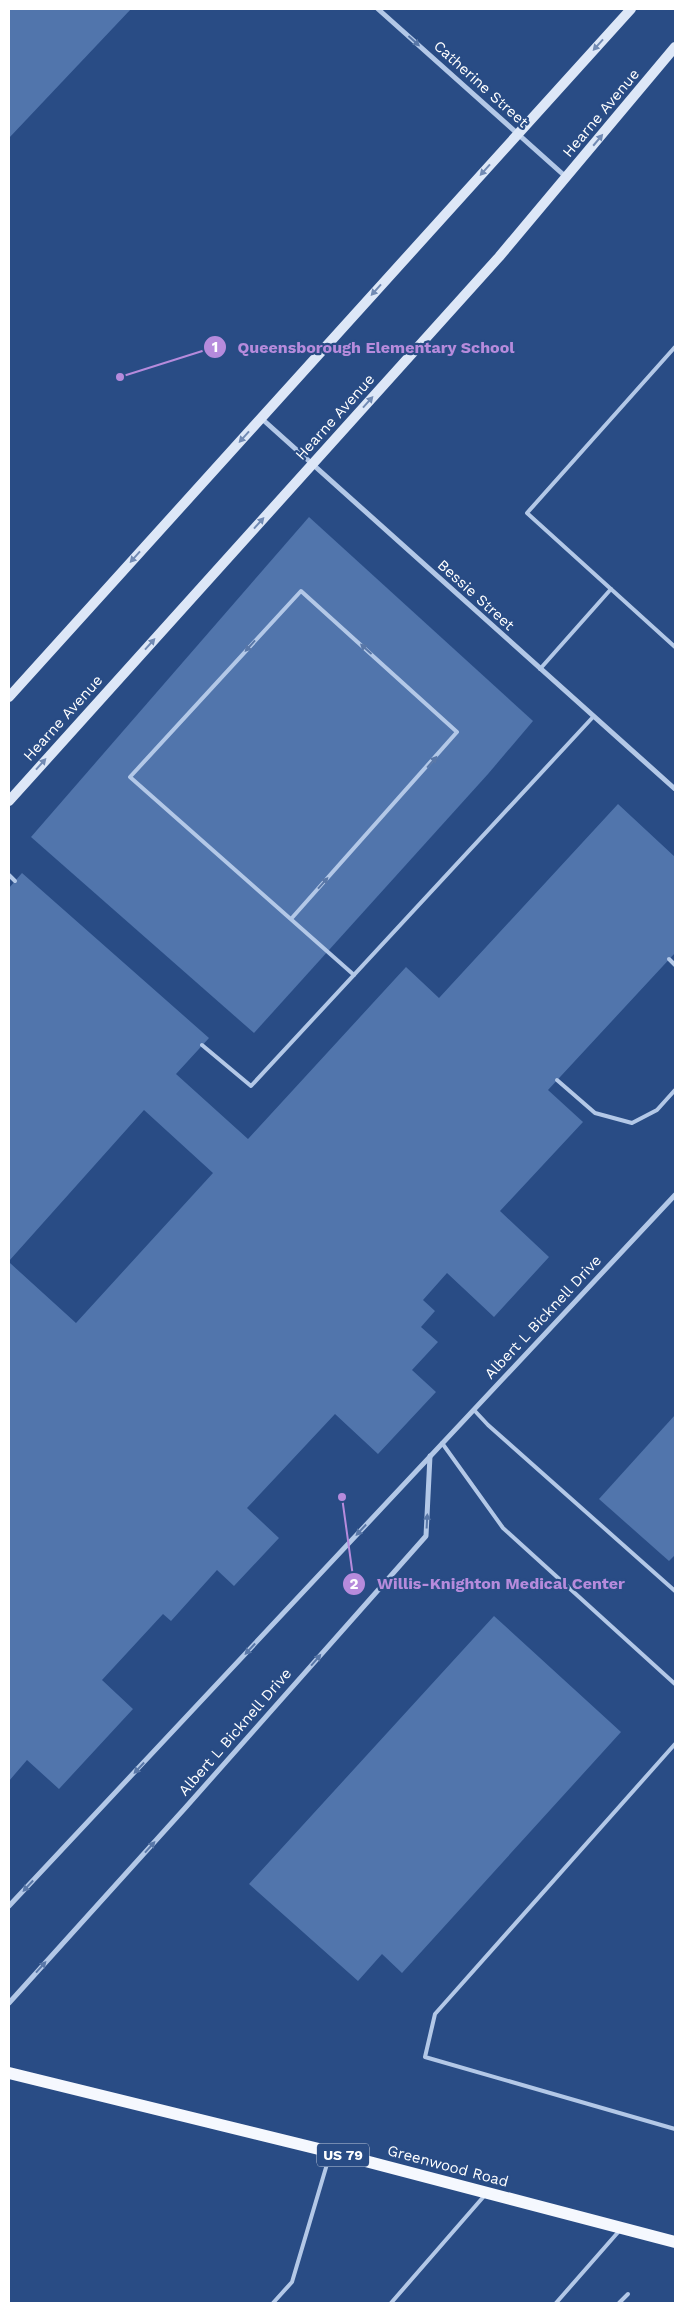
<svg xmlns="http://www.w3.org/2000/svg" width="684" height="2312" font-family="'Work Sans',sans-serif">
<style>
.building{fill:#5175ac}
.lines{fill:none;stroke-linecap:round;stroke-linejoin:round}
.lane{stroke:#b3c8e7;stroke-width:4}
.street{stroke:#b3c8e7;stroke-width:5}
.secondary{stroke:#dde7f7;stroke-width:10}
.primary{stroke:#f5f8fe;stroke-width:12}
.oneway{fill:#5977a7}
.oneway2{fill:#718ab3}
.labels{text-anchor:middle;stroke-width:4.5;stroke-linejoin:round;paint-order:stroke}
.shield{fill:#294c85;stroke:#bfc9da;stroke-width:1}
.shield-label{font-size:14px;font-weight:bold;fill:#fff}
.street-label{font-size:15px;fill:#fff;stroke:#294c85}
.leader{fill:none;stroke:#b68bdc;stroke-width:2}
.callout-dot{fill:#b68bdc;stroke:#294c85;stroke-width:2}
.mark-label{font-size:15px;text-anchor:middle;font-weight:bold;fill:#fff}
.callout-label{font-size:16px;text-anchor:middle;font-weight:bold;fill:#b68bdc;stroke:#294c85;stroke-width:4.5;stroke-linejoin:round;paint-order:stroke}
</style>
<rect width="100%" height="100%" fill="#294c85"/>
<g class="building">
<path d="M9,9H131L9,138Z"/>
<path d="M309,517L533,721L488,774L254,1033L31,837Z"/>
<path d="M618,804L675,857V953L548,1090L583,1122L500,1211L549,1257L494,1317L447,1273L423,1300L435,1311L421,1327L438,1342L412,1370L436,1392L378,1454L335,1414L247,1508L279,1538L234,1586L217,1570L171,1621L163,1614L102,1680L133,1709L59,1789L27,1760L9,1781V1265L10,1263L76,1323L213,1173L144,1110L9,1261V888L22,873L209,1038L176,1074L248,1139L406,967L439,998Z"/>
<path d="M675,1415V1555L669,1561L599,1499Z"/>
<path d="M494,1616L621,1732L402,1973L382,1954L358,1981L249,1884Z"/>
</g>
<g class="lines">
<g class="lane">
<path d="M675,347L527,513L675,647"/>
<path d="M540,669L611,589"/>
<path d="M9,875L15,881"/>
<path d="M291,919L457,732L301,591L130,777L354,975"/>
<path d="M669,959L675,965"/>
<path d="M202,1045L251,1086L593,717"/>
<path d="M557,1080L595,1113L632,1123L657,1110L675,1090"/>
<path d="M474,1410L488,1425L675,1591"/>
<path d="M442,1443L503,1528L675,1684"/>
<path d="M675,1744L435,2014L425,2057L675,2129"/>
<path d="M273,2303L292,2282L330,2154"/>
<path d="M391,2303L485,2195"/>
<path d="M556,2303L620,2230"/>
<path d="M619,2303L628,2294"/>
</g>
<g class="street">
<path d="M378,9L566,177"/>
<path d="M261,418L675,789"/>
<path d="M9,1906L675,1195"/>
<path d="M9,2003L186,1807L426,1536L430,1456"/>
</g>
<g class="secondary">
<path d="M9,697L631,9"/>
<path d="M9,801L499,257L675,47"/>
</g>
<path class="primary" d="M9,2073L331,2152L675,2242"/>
</g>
<defs><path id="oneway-solid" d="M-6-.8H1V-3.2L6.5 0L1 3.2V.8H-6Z" transform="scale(1.25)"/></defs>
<g class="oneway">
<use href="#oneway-solid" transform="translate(414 41) rotate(42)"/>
<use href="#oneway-solid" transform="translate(250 646) rotate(132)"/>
<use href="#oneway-solid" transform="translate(366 649) rotate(-138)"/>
<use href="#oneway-solid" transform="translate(432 762) rotate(-49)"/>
<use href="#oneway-solid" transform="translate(323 883) rotate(-48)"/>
<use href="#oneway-solid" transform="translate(427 1521) rotate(-87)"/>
<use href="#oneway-solid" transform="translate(361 1530) rotate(133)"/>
<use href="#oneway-solid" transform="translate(250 1649) rotate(133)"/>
<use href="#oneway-solid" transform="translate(316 1660) rotate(-49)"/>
<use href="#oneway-solid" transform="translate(139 1768) rotate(133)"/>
<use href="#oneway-solid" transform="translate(150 1847) rotate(-48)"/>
<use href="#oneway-solid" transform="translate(28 1886) rotate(133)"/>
<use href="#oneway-solid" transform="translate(41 1967) rotate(-48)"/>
</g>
<g class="oneway2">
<use href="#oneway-solid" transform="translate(598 45) rotate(132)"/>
<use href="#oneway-solid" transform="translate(598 140) rotate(-50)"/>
<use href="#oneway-solid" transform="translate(485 170) rotate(132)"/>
<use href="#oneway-solid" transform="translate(376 290) rotate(132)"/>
<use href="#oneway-solid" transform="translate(368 402) rotate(-48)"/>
<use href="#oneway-solid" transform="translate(244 437) rotate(132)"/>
<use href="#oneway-solid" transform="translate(259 523) rotate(-48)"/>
<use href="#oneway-solid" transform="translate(135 557) rotate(132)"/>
<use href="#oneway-solid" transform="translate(150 644) rotate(-48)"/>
<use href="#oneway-solid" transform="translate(41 764) rotate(-48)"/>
</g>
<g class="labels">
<rect class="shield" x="317" y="2143.5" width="52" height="23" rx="4"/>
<g class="shield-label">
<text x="343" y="2160">US 79</text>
</g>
<g class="street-label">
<text transform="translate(481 84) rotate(42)" y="5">Catherine Street</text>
<text transform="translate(601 113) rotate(-50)" y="5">Hearne Avenue</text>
<text transform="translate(335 417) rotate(-48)" y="5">Hearne Avenue</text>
<text transform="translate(476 595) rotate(42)" y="5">Bessie Street</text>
<text transform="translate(63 718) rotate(-48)" y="5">Hearne Avenue</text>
<text transform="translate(543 1317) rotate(-47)" y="5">Albert L Bicknell Drive</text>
<text transform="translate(235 1732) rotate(-49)" y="5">Albert L Bicknell Drive</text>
<text transform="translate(448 2166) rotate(15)" y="5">Greenwood Road</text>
</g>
</g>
<path class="leader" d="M120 377L215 347M342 1497L354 1584"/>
<g class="callout-dot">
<circle cx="120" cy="377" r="5"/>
<circle cx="342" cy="1497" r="5"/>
<circle cx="215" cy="347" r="12"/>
<circle cx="354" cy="1584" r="12"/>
</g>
<g class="mark-label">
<text x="215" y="352">1</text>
<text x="354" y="1589">2</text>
</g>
<g class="callout-label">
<text x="376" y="353">Queensborough Elementary School</text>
<text x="501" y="1589">Willis-Knighton Medical Center</text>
</g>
<rect width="684" height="2312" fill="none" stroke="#ffffff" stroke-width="20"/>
</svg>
